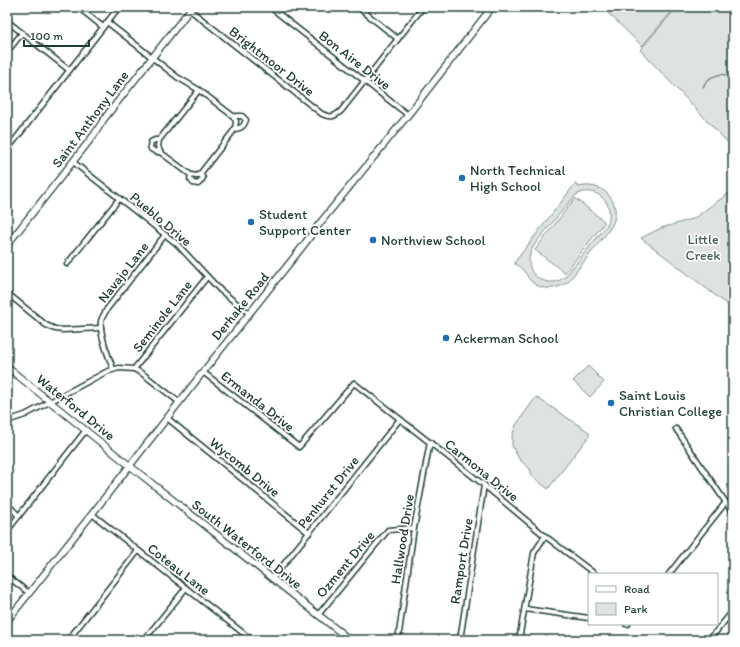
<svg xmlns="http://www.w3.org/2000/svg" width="740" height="647" font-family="Itim,sans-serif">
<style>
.green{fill:#dee3e2;stroke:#7e908b;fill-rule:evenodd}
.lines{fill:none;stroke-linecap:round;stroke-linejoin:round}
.stream{stroke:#758883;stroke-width:1.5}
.street-casing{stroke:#1f3d34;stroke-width:7}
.secondary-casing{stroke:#1f3d34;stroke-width:8}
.street{stroke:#fff;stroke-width:4}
.secondary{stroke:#fff;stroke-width:5.5}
.poi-dot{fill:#1f6fb2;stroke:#fff;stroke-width:1.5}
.labels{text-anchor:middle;stroke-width:3.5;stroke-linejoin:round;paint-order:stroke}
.street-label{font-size:14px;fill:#1f3d34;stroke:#fff}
.poi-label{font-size:14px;fill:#1f3d34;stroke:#fff;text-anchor:start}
.park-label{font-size:14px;fill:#455e57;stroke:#fff}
</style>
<rect width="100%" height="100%" fill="#fff"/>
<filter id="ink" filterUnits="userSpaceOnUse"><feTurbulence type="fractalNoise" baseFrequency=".025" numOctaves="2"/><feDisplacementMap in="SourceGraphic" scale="8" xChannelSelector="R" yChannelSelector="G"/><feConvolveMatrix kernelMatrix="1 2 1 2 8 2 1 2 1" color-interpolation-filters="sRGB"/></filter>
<g filter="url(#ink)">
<g class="green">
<path d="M602,7H676L642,46Z"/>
<path d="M677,7H733V148L640,50Z"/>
<path d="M575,184L579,187C606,180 626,207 609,230L568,282C557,290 541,291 531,281C528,278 526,273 523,270C521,268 517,265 514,263ZM583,192C602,189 615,207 607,225L565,277C558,282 550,284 542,280C531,276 526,263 531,252C533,245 539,240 543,234C552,223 562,211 571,200L576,195Z"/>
<path d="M733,188V309L641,238L661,228L693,219L729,193Z"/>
<path d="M575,198L605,222L565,273L535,250Z"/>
<path d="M588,366L604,382L590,397L573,381Z"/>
<path d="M536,397L589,432V436L548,489L532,476L530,469L519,459L512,446V436L516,425Z"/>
</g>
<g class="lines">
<path class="stream" d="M703,87C708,75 722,72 733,77"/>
<defs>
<g id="street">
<path d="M78,7L103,27"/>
<path d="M270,7L408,115"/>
<path d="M358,7L398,39"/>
<path d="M190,10L322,114C331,118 334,117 341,111L423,7"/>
<path d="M7,21L69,70"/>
<path d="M107,22L177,77L199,90L233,116L236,121L235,129L200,174L196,176L191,175L160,152L158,146L159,140L199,90"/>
<path d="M7,52L22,33"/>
<path d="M234,117L236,116H242L246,120C244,126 242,128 235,129"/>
<path d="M159,140H155L151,142L150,146L151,149L156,152H160"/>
<path d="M7,150L119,7"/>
<path d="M73,162L177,244L220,290L250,314"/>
<path d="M191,175L190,179L193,183L198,184L201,181L203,178L200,174"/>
<path d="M67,264L119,199"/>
<path d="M7,293L46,325L55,329L63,330L101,328"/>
<path d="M113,369C109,357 99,334 101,321C102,317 105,313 107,309L165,235"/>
<path d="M134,369L207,277"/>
<path d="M203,372L299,447L354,383L484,485L545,536L595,574"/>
<path d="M167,418L309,533"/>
<path d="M7,421L25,415L106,372L119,368L134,369L143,374L179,402"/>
<path d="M676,429L733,513"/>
<path d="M7,504L19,516"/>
<path d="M92,514L252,640"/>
<path d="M7,531L86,430"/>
<path d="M669,574L726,502"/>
<path d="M7,576L29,593"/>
<path d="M272,579L400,419"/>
<path d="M525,609L589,618"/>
<path d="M318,615L388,530L414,528"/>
<path d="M626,624H628"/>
<path d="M68,640L138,551"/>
<path d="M144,640L186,588"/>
<path d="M398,640L414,528L430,442"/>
<path d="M460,640L484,485"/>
<path d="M519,640L534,553L545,536"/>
<path d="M709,640L733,611"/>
</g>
<g id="secondary">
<path d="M7,245L94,135L104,119L192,7"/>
<path d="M7,367L130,466L350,640"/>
<path d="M7,621L92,514L203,372L303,246L320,223L408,115L492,7"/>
</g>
</defs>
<use href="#street" class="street-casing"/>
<use href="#secondary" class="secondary-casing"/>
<use href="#street" class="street"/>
<use href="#secondary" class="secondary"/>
</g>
</g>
<g class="poi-dot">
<circle cx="462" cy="178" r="4"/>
<circle cx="251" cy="222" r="4"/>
<circle cx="373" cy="240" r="4"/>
<circle cx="446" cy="338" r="4"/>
<circle cx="611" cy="403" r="4"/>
</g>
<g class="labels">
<g class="street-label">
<text transform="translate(355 60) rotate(38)" y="5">Bon Aire Drive</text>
<text transform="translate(272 61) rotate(38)" y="5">Brightmoor Drive</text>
<text transform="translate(90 119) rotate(-53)" y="5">Saint Anthony Lane</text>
<text transform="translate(161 219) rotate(40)" y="5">Pueblo Drive</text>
<text transform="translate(123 272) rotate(-52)" y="5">Navajo Lane</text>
<text transform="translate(240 306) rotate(-51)" y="5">Derhake Road</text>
<text transform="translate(162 316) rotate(-52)" y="5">Seminole Lane</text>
<text transform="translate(258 401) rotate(38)" y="5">Ermanda Drive</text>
<text transform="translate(76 407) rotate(39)" y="5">Waterford Drive</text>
<text transform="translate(245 467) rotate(39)" y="5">Wycomb Drive</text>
<text transform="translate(482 470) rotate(39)" y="5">Carmona Drive</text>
<text transform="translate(328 492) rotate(-51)" y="5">Penhurst Drive</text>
<text transform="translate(402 539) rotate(-81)" y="5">Hallwood Drive</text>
<text transform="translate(247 544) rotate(38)" y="5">South Waterford Drive</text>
<text transform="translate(461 561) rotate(-81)" y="5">Ramport Drive</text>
<text transform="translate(345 564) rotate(-50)" y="5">Ozment Drive</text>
<text transform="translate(179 569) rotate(38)" y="5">Coteau Lane</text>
</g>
<g class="poi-label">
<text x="470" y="175">North Technical<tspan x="470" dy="16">High School</tspan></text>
<text x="259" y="219">Student<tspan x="259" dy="16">Support Center</tspan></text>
<text x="381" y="245">Northview School</text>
<text x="454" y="343">Ackerman School</text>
<text x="619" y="400">Saint Louis<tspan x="619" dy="16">Christian College</tspan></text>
</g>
<g class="park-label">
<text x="703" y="244">Little<tspan x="703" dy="16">Creek</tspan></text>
</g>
</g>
<rect width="740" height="647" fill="none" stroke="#fff" stroke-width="24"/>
<rect x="12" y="12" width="716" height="623" fill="none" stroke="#1f3d34" stroke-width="1.5" filter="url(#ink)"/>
<rect x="588" y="573" width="130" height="52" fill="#ffffff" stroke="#a5b1ae"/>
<rect x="596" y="586" width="20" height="6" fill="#ffffff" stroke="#a5b1ae"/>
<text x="624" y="593" font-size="12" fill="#1f3d34">Road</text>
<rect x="596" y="603" width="20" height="12" fill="#dee3e2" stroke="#a5b1ae"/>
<text x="624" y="613" font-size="12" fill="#1f3d34">Park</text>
<path d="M24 40v6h65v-6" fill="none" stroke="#1f3d34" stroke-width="2"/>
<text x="30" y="40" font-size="12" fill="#1f3d34" stroke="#ffffff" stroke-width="3" paint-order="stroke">100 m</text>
</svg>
